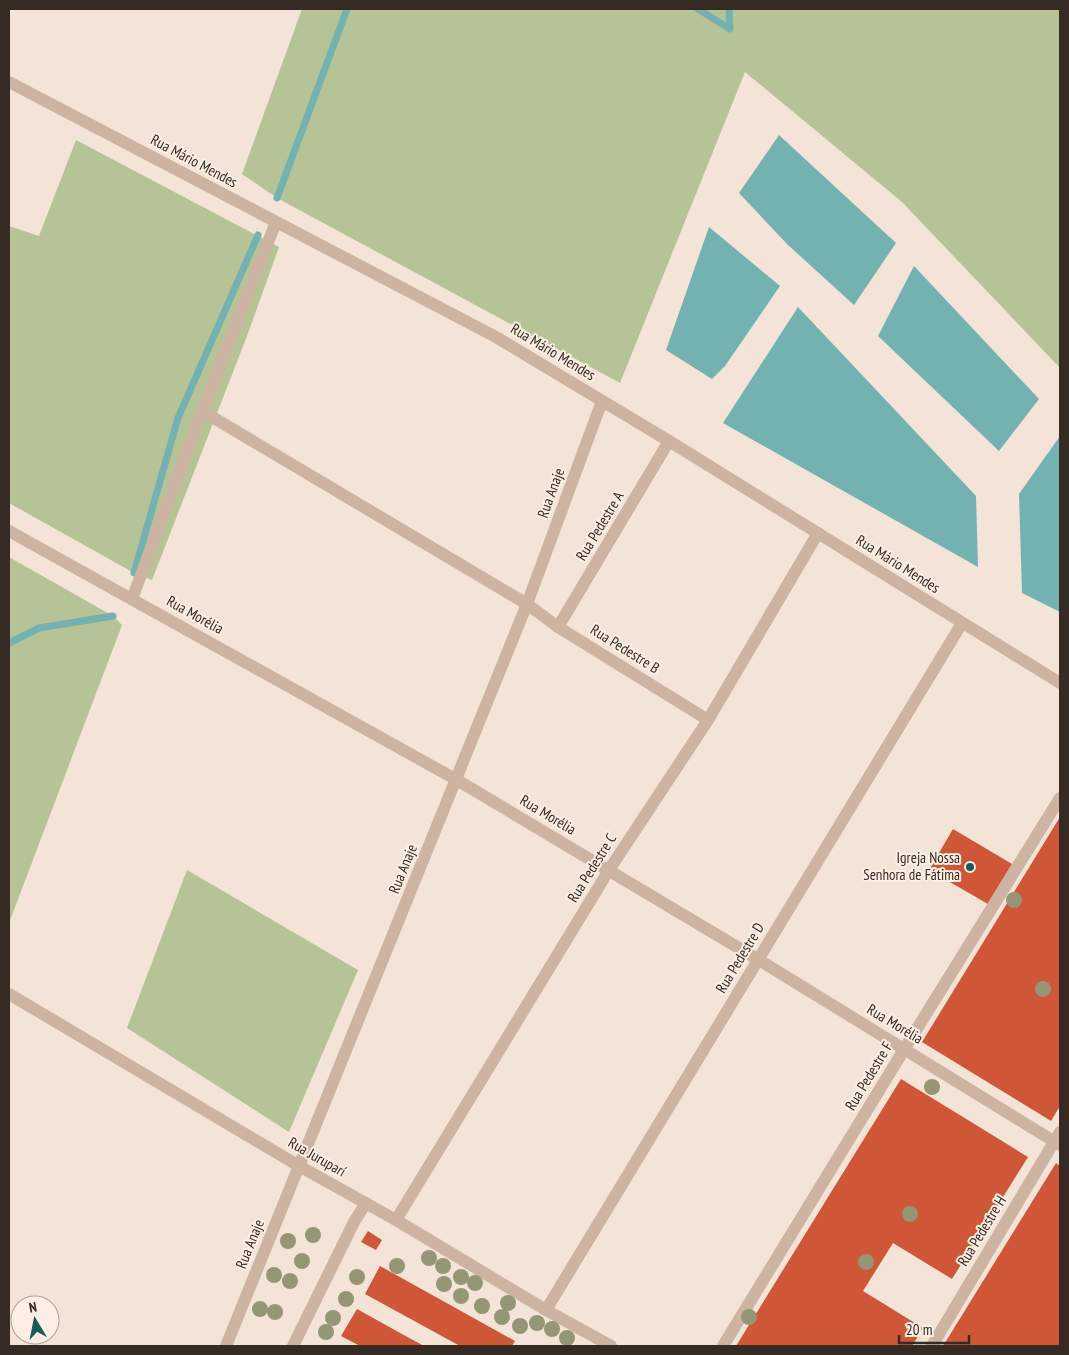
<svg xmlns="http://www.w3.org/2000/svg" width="1069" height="1355" font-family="'PT Sans Narrow',sans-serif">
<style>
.green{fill:#b6c396}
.water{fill:#74b2b2}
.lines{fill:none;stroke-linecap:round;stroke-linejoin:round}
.stream{stroke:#74b2b2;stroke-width:7}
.building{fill:#d05638}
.minor{stroke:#ccb3a2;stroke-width:12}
.tree{fill:#949676}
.poi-dot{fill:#18595a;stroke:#fbefe3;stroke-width:2}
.labels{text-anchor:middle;stroke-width:4;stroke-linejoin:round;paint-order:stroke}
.street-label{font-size:15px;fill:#362a25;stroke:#fbefe3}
.poi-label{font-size:15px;fill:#362a25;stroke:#fbefe3;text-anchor:end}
</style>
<rect width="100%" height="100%" fill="#f3e4d7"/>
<g class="green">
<path d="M302,9H1060V368L902,202L745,72L620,383L277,198L242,174Z"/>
<path d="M76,140L279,247L247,336L152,580L134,573L9,503V226L39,236Z"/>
<path d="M9,557L113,616L122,625L9,923Z"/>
<path d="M187,870L358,970L289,1132L127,1028Z"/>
</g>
<g class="water">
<path d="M779,135L896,243L854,305L788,245L739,193Z"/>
<path d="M709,227L780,286L725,366L712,379L666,350Z"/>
<path d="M914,266L1039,399L999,451L878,336Z"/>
<path d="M798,307L976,496L978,567L723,423Z"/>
<path d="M1060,436V612L1022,593L1019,494Z"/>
</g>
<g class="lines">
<g class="stream">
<path d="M698,9L730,29L729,9"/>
<path d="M277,198L347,9"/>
<path d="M134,573L178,418L258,235"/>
<path d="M9,643L39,628L113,616"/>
</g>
</g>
<g class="building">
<path d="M1060,817V1106L1051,1121L922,1042Z"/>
<path d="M953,829L1012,864L988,904L929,870Z"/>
<path d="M901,1079L1028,1157L952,1279L893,1243L863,1291L923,1328L912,1346H736Z"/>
<path d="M1056,1163L1060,1166V1346H943Z"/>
<path d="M368,1231L382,1240L376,1250L361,1242Z"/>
<path d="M380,1266L515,1341L512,1346H460L365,1294Z"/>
<path d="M357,1309L402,1334L424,1346H360L341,1336Z"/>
</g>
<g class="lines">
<g class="minor">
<path d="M9,82L496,337L669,441L1060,683"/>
<path d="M202,411L527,604L558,627L708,720"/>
<path d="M9,531L457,780L759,960L1060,1145"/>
<path d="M132,599L202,411L276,222"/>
<path d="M558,627L669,441"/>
<path d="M9,994L299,1166L396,1220L546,1310L611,1346"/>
<path d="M396,1220L609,870L708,720L818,533"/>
<path d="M546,1310L962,623"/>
<path d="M226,1346L527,604L602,401"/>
<path d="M293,1346L354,1222L366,1203"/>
<path d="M723,1346L905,1048L1060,798"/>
<path d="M932,1346L1060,1132"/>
</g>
</g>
<g class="tree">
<circle cx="1014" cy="900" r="8"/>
<circle cx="1043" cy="989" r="8"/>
<circle cx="932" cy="1087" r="8"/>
<circle cx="910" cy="1214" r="8"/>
<circle cx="313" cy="1235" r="8"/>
<circle cx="288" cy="1241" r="8"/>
<circle cx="429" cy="1258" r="8"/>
<circle cx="302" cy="1261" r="8"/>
<circle cx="866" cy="1262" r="8"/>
<circle cx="397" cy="1266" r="8"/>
<circle cx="443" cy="1266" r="8"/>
<circle cx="274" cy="1275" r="8"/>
<circle cx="357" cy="1277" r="8"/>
<circle cx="461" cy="1277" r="8"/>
<circle cx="290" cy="1281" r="8"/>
<circle cx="475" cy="1283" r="8"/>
<circle cx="444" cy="1284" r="8"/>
<circle cx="461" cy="1296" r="8"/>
<circle cx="346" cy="1299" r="8"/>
<circle cx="508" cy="1303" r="8"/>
<circle cx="482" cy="1306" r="8"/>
<circle cx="260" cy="1309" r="8"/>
<circle cx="275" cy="1312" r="8"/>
<circle cx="502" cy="1317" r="8"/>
<circle cx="749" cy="1317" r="8"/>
<circle cx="333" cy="1318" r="8"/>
<circle cx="537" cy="1323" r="8"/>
<circle cx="520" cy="1326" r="8"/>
<circle cx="552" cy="1329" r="8"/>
<circle cx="326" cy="1332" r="8"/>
<circle cx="567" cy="1338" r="8"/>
</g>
<circle class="poi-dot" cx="970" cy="867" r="5"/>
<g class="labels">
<g class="street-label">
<text transform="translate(194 161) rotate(28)" y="5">Rua Mário Mendes</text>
<text transform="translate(553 352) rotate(31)" y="5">Rua Mário Mendes</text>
<text transform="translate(551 493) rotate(-70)" y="5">Rua Anaje</text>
<text transform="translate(600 526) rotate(-59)" y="5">Rua Pedestre A</text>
<text transform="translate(898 564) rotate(32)" y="5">Rua Mário Mendes</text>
<text transform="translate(195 615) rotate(29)" y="5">Rua Morélia</text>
<text transform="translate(625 649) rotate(32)" y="5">Rua Pedestre B</text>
<text transform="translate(548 815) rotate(31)" y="5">Rua Morélia</text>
<text transform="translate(592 868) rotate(-58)" y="5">Rua Pedestre C</text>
<text transform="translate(403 869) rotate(-68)" y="5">Rua Anaje</text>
<text transform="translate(740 958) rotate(-59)" y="5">Rua Pedestre D</text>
<text transform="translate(895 1024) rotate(31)" y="5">Rua Morélia</text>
<text transform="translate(869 1076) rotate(-59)" y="5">Rua Pedestre F</text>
<text transform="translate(317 1157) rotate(30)" y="5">Rua Juruparí</text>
<text transform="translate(982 1231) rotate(-59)" y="5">Rua Pedestre H</text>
<text transform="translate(250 1244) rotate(-68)" y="5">Rua Anaje</text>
</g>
<g class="poi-label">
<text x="960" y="863">Igreja Nossa<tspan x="960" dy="17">Senhora de Fátima</tspan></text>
</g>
</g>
<rect width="1069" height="1355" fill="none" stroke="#362a25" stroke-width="20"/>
<g transform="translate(35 1320) rotate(350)"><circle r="24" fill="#fbefe3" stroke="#aca097"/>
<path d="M0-4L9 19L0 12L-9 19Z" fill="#18595a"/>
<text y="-8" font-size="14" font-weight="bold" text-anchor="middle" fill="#362a25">N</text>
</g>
<path d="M899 1335v8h70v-8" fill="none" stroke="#362a25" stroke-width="2.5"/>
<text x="906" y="1335" font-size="15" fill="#362a25" stroke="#fbefe3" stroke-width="4" paint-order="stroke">20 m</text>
</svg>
